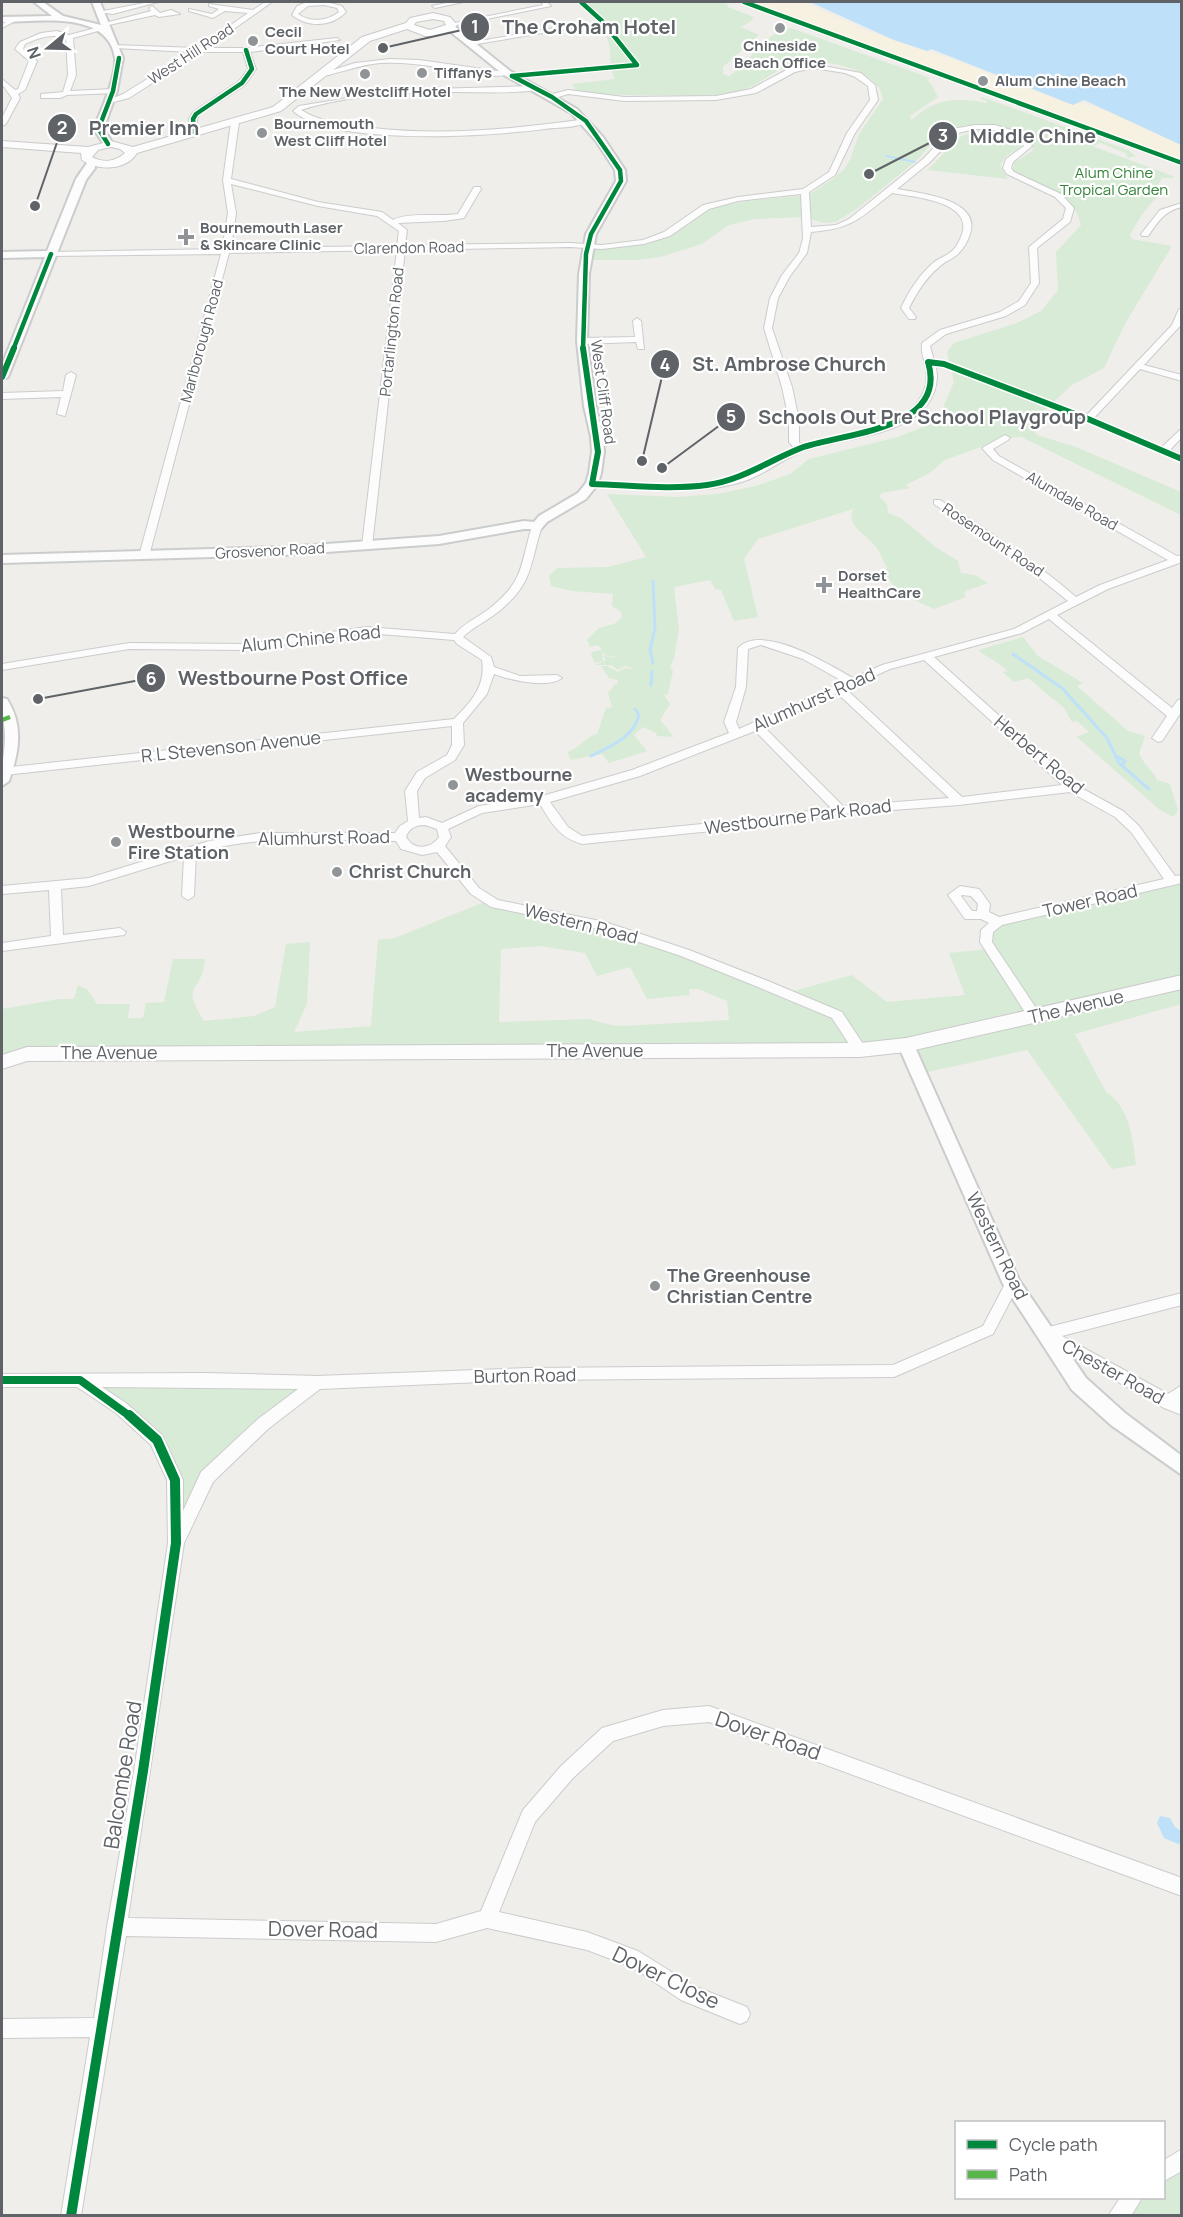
<svg xmlns="http://www.w3.org/2000/svg" width="1183" height="2217" font-family="Manrope,sans-serif">
<style>
.green{fill:#d8ebd6;fill-rule:evenodd}
.sand{fill:#f6f1e1}
.water{fill:#bfe0f9}
.lines{fill:none;stroke-linecap:round;stroke-linejoin:round}
.stream-far1{stroke:#bfe0f9;stroke-width:2}
.stream{stroke:#bfe0f9;stroke-width:3}
.minor-casing{stroke:#cbcccc;stroke-width:2}
.tertiary-casing{stroke:#cbcccc;stroke-width:4}
.secondary-casing{stroke:#cacacb;stroke-width:2}
.minor{fill:#fdfcfc;fill-rule:evenodd}
.tertiary{fill:#fdfcfc;fill-rule:evenodd}
.secondary{fill:#fdfcfc;fill-rule:evenodd}
.quiet{stroke:#58b549;stroke-width:4.5;stroke-dasharray:9 4.5;stroke-linecap:butt}
.cycleway-far3-casing{stroke:#fff;stroke-width:7}
.cycleway-far2-casing{stroke:#fff;stroke-width:9}
.cycleway-far1-casing{stroke:#fff;stroke-width:11}
.cycleway-casing{stroke:#fff;stroke-width:14}
.cycleway-far3{stroke:#00873e;stroke-width:4.5}
.cycleway-far2{stroke:#00873e;stroke-width:6}
.cycleway-far1{stroke:#00873e;stroke-width:8}
.cycleway{stroke:#00873e;stroke-width:10}
.poi-dot{fill:#919496;stroke:#fff;stroke-width:2}
.labels{text-anchor:middle;stroke-width:4.5;stroke-linejoin:round;paint-order:stroke}
.far-poi-label{font-size:15px;font-weight:bold;fill:#5f6368;stroke:#fff;text-anchor:start}
.far-street-label{font-size:15px;fill:#5f6368;stroke:#fff}
.far-park-label{font-size:15px;fill:#348238;stroke:#fff}
.street-label{font-size:18px;fill:#5f6368;stroke:#fff}
.poi-label{font-size:18px;font-weight:bold;fill:#5f6368;stroke:#fff;text-anchor:start}
.near-street-label{font-size:21px;fill:#5f6368;stroke:#fff}
.leader{fill:none;stroke:#5f6368;stroke-width:2}
.callout-dot{fill:#5f6368;stroke:#fff;stroke-width:2}
.mark-label{font-size:18px;text-anchor:middle;font-weight:bold;fill:#fff}
.callout-label{font-size:20px;text-anchor:middle;font-weight:bold;fill:#5f6368;stroke:#fff;stroke-width:4.5;stroke-linejoin:round;paint-order:stroke}
</style>
<rect width="100%" height="100%" fill="#efeeea"/>
<g class="green">
<path d="M577,2H720L727,3L728,7L754,17L750,22L741,27L759,35L723,67V74L729,76C751,62 765,31 791,28L930,78L927,80C933,85 935,92 938,97L910,116L911,121C932,98 958,97 986,103L987,101L980,99L982,97L1128,150L1136,156L1128,158L1126,153L1100,143L1092,146L1173,176L1174,178H1162L1158,185L1165,191C1148,203 1140,217 1130,235L1132,239L1172,246L1126,322L1104,368L1072,385L1030,424L1037,435L1076,447L1181,492V515L1021,437L1005,438L945,460L931,472L906,485L910,488L882,493L879,496L887,504L888,513L901,518L937,548L958,561L961,573L975,575L988,583L966,591L964,594L966,597L934,609L903,595L887,578V567C882,561 881,553 876,547C867,535 845,526 853,509L758,539L744,559L758,617L734,621L721,590L715,589L710,580L674,587L679,630L674,658L670,667L673,671L668,694L664,695L670,704L660,720L674,737L657,736L656,733L643,727L634,735L647,751L609,763L602,754L571,760L567,752C580,749 584,737 597,734L606,708L612,707L608,693L615,684L618,683L617,680L609,678L601,666H607L618,672L625,668L634,669L626,666L618,670L611,665H595L606,660L603,655L611,658L623,655L609,657L602,653L603,661L595,663L591,655L592,652L602,650L598,645L590,647L587,640L599,628L614,624L622,618L621,612L612,606L613,594L572,591L551,586L549,576L557,568L608,567L646,557L607,494L677,497L717,494L756,486L790,474L809,459L898,437L923,427L941,412L954,382L947,352L954,343L1017,323L1041,311L1058,290L1056,252L1081,225C1071,185 1041,191 1013,171L1014,163L1032,151L1033,146L1027,136L1003,127L978,124L955,127L945,130L915,162L858,208L836,222L823,223L806,217L755,219L729,225L702,244L660,257L635,260H591L592,249L648,244L679,230L701,212L716,207L747,201L808,195L833,179L844,169L850,160L859,134L883,99C879,67 820,57 794,64C772,71 755,89 732,93C711,97 688,95 667,95C636,95 607,96 576,91L572,84L615,79C608,66 612,53 608,40C603,24 589,13 577,2Z"/>
<path d="M988,130L1004,132L1000,134L1007,137L1011,136L1021,143V147L1006,156L1000,165L1008,179L927,170C953,149 950,132 988,130Z"/>
<path d="M1023,637L1038,656L1083,683L1077,686L1128,731L1145,736L1139,753C1143,764 1152,769 1157,780L1170,784L1178,810L1173,817L1160,810L1077,737L1089,732L1077,721L1072,722L1064,708L1028,678L1014,682L1003,672L1007,671C1002,664 986,657 978,650Z"/>
<path d="M1181,879V1004L1075,1034L1106,1092C1130,1107 1133,1140 1136,1165L1112,1169L1027,1050L919,1074L906,1045L28,1054L2,1062V1009L59,999H74L78,985L87,989L97,1004H130L128,1018H143L146,1003L164,1002L173,959H205C203,993 179,982 204,1021L254,1016L275,1007L286,944L310,942L307,1004L294,1032L371,1026L378,940L395,938L489,900L601,925L786,993L852,975L887,1002L965,995L949,953L990,949L986,942L998,922ZM540,946L585,953L597,976L630,967L647,999L690,995L689,989H698L727,1001L729,1020L622,1026L611,1025L589,1019L499,1022L501,949Z"/>
<path d="M80,1380L317,1383L207,1477L176,1539L175,1480L157,1440Z"/>
<path d="M1181,2159V2215L1118,2216L1132,2198H1164V2171Z"/>
</g>
<path class="sand" d="M747,2H804L867,31L949,58L1023,86L1105,110L1181,139V162L903,62Z"/>
<g class="water">
<path d="M810,2H1181V145L1084,100L1073,105L931,49L927,51L894,40Z"/>
<path d="M1160,1816L1170,1818L1175,1827L1181,1831V1843L1178,1844L1164,1838L1157,1823Z"/>
</g>
<g class="lines">
<path class="stream-far1" d="M886,156L915,162"/>
<g class="stream">
<path d="M653,581L655,628L650,650L653,663"/>
<path d="M1013,654L1062,688L1107,738L1119,763L1149,789"/>
<path d="M651,685L652,671"/>
<path d="M591,756C611,746 633,738 639,715L635,709"/>
<path d="M1118,757L1125,761L1122,765"/>
</g>
<defs>
<g id="minor">
<path d="M149,2H158L113,14L98,12Z"/>
<path d="M265,2H272L207,48H246L337,38L340,40L250,52L256,69L245,85L199,115L197,119V134L190,132L189,119L193,112L239,81L248,69L243,52H201L129,98L110,103L106,101L123,94L191,52L115,48L113,45L198,48L248,13L225,11L213,18L189,11V9L212,14L219,9L209,6V4L253,10Z"/>
<path d="M307,2H326L342,6L346,12C332,27 308,28 292,15L297,6ZM324,5L337,8L339,12C327,21 311,23 298,14L308,6Z"/>
<path d="M451,2H463L435,8L432,6Z"/>
<path d="M541,2H547L551,6L452,26L449,24L543,5Z"/>
<path d="M152,6L160,13L171,10L180,14L159,17L155,15L104,26L101,24L151,11L149,8Z"/>
<path d="M12,19L17,20L2,28V24Z"/>
<path d="M577,24L579,27L471,45L468,43Z"/>
<path d="M103,26L105,29L73,38L76,75L70,91L113,89L117,91L116,93L67,95L60,98H41V94L63,92L68,75L66,38C50,33 39,38 25,44L23,49L37,61L25,90L18,94L20,98L6,124L2,126V118L12,98L2,84V79L15,90L18,89L29,61L15,49L20,42L41,33L57,31L69,35Z"/>
<path d="M390,59L419,60L511,73C500,79 481,74 469,72C440,68 410,61 380,63C360,65 341,72 321,77L317,75L355,63Z"/>
<path d="M813,64L861,73L875,85L878,100L855,133L835,175L809,192L811,227L836,225L849,219L923,159L952,129L975,125H995L1024,134L1032,146L1013,162L1011,168L1014,172L1061,194L1074,208L1070,222L1037,248L1039,283L1025,305L1006,316L946,334L930,346C932,356 937,366 937,377C934,438 843,436 803,451C785,458 769,471 750,479C704,497 641,488 592,487L587,484L592,481C641,483 692,489 740,475C759,470 777,457 794,448L789,442V420L782,387L764,328L770,298L782,275L799,253L803,239L801,194L738,201L709,209L670,236L644,244L602,249L570,247L405,250L372,546L367,549L362,546L397,250L229,253L149,556L148,558H140L139,556L221,254L51,256L47,254L48,252L222,249L228,213L223,180L231,122L235,120L239,122L231,179L318,202L382,212L393,220C408,212 439,217 458,214L474,187H480L481,189L464,218L444,221L398,223L407,230L405,245L570,243L602,245L643,240L664,232L703,205L738,197L803,189L829,172L847,133L870,100L868,86L855,77L845,73L813,68L795,72L756,93L716,100L624,101L568,94L552,99H549V95L568,90L624,97L716,96L751,89L790,68ZM975,129C993,129 1013,130 1024,146L1006,159L1003,168L1007,174L1055,197L1066,208L1063,219L1029,247L1031,283L1019,301L1000,312L940,330L922,343C920,356 930,370 926,384C917,429 839,437 802,446L799,442V420L792,387L772,328L778,298L790,276L807,253L811,232C854,228 859,219 892,193C913,197 973,201 962,234C960,240 957,246 953,250C947,256 939,258 933,263C919,275 909,291 901,308L909,319H915L916,317L909,308C917,292 926,278 939,267C945,261 953,259 958,254C964,248 968,241 970,234C982,199 919,193 897,189L929,163L958,133ZM231,184L318,206L377,216L399,231L397,246L231,248L236,213Z"/>
<path d="M533,86H536V90C510,94 483,92 457,92C410,92 346,95 301,110C323,123 347,125 372,128C444,136 515,129 586,119L590,121C579,128 558,127 545,129C491,136 335,147 293,111L299,106L398,90Z"/>
<path d="M1182,203V207C1164,211 1158,222 1148,236H1142L1141,234L1160,210Z"/>
<path d="M1179,309H1182L1180,326L1144,365L1182,375V381L1140,369L1094,418L1162,447L1182,428V437L1170,450L1182,455V462L1083,419L1172,325Z"/>
<path d="M637,318L641,321L644,349H638L636,342L582,344L578,341L582,338L635,337L633,321Z"/>
<path d="M71,372L76,375L65,416L57,414L61,397L2,399V393L63,391L66,375Z"/>
<path d="M1005,435L1010,438L1008,440L993,449L999,456L1177,556L1182,555V562L1108,589L1057,615L1172,708L1178,700L1182,699V711L1162,741L1158,742L1152,738L1167,716L1049,619L1022,633L934,657L1076,785L1123,811L1139,826L1175,876L1182,875V883L1002,925L993,932L992,942L1040,1014L1041,1017L1040,1020H1030L980,942L981,930L989,923L981,919H965L948,895L960,886L979,889L990,904L989,912L999,917L1164,879L1131,832L1115,817L1070,792L959,805L840,814L752,827L582,844C560,838 551,823 540,804L482,813L448,829L451,837L445,846L479,888L498,900L605,922L689,950L768,981L842,1012L867,1050L860,1055L855,1053L832,1018L758,987L681,956L600,929L491,907L471,894L437,852L422,855L401,849L396,841C330,841 260,833 196,853L194,896L188,900L182,896L184,857L89,886L61,889L63,935L120,928L126,932L124,935L2,951V943L51,936L49,890L2,894V886L89,878L209,841L260,833H395L400,826L408,821L405,791L417,772L447,755L452,745V726L5,775L2,774V768L454,719C471,702 486,686 482,660L457,644L454,640L367,633L247,650L129,649L2,670V664L129,643L247,644L367,627L455,634C464,623 479,617 490,608C525,580 520,565 532,526L537,523L541,524L542,526C529,566 534,583 498,612C487,621 473,627 463,637L491,657L494,667L520,676L557,675L562,678C548,689 510,680 494,674L487,694L463,723L464,745L455,760L425,778L417,791L419,818L426,817L442,823L479,806L542,796L632,770L729,733L724,722L736,687L738,648C763,623 828,664 853,678L882,665L1014,629L1068,601L1022,564L934,504V500H940C987,530 1034,561 1076,597L1100,585L1168,560L993,460L982,448ZM761,645L803,659L844,682L739,729L736,722L746,687L748,649ZM924,660L1062,785L962,797L846,689L890,669ZM837,693L949,798L843,806L764,727ZM755,731L831,808L752,819L582,836L568,827L550,802L640,776ZM425,825L437,829L439,837C431,849 414,851 406,837C409,828 416,825 425,825ZM962,895L971,896L978,904L977,911H972L961,896Z"/>
<path d="M1012,1278L1017,1280L1019,1284L993,1334L894,1377L529,1380L320,1389L268,1429L213,1482L184,1543L128,1918L436,1924L481,1911L523,1810L561,1766L602,1728L663,1710L709,1706L1182,1878V1896L709,1722L663,1726L613,1741L573,1778L535,1822L499,1912L587,1932L638,1951L694,1986L747,2007L750,2014L747,2021L740,2024L681,2000L632,1967L587,1950L487,1928L436,1942L126,1936L81,2216H61L90,2037L2,2038V2019L94,2018L107,1927L134,1771L168,1543L167,1480L151,1445L116,1413L77,1387H2V1374L205,1373L317,1376L529,1368L893,1365L983,1326L1007,1280ZM102,1387L298,1389L258,1419L201,1472L183,1511V1480L162,1435L126,1403Z"/>
<path d="M1182,1293V1305L1062,1336L1168,1394L1182,1385V1415L1164,1408L1040,1338L1038,1334L1040,1330L1045,1328Z"/>
<path d="M1182,2149V2171L1164,2181V2160Z"/>
<path d="M1120,2198H1142L1131,2216H1108Z"/>
</g>
<g id="tertiary">
<path d="M34,2H43L63,16L101,25L92,2H100L123,58L117,91L105,125V131L113,144L111,146H105L95,131V125C102,109 117,75 115,58C108,9 36,22 2,22V17L52,16Z"/>
<path d="M447,25H453L510,71L577,109L603,137L625,170L626,181L596,234L589,274L587,341L596,406L603,437L604,452L601,473L598,484L586,499L547,522L541,529H524L439,544L284,555L2,563V555L284,547L439,536L524,521L534,522L539,516L578,493L586,483L589,473L592,452L591,437L584,406L577,341L579,274L586,234L616,181L615,170L596,141L571,113L504,75L447,29Z"/>
<path d="M89,160H95V168L86,180L8,377L2,380V365L45,257L2,258V252L47,251L76,179Z"/>
<path d="M2,698L7,699C24,726 19,752 9,781L2,786C0,769 5,753 5,737C5,723 1,711 2,698Z"/>
<path d="M906,1039L912,1041L914,1045L1019,1280L1086,1378L1125,1413L1182,1456V1475L1111,1425L1072,1390L1039,1339L1003,1284L898,1045L900,1041Z"/>
</g>
<g id="secondary">
<path d="M433,13L450,17L457,25L451,31L436,36H425L407,29L370,41L281,111L137,153C126,171 98,171 82,160L81,153L2,147V141L88,147L111,141L133,147L273,107L362,37L406,23L410,18ZM433,19L444,21L446,25L430,30L414,25L416,22ZM111,147L120,149L125,153C115,162 103,163 92,157L98,150Z"/>
<path d="M1182,975V989L906,1052L860,1057L27,1061L2,1069V1055L27,1047L860,1043L906,1038Z"/>
</g>
</defs>
<use href="#minor" class="minor-casing"/>
<use href="#tertiary" class="tertiary-casing"/>
<use href="#secondary" class="secondary-casing"/>
<use href="#minor" class="minor"/>
<use href="#tertiary" class="tertiary"/>
<use href="#secondary" class="secondary"/>
<path class="quiet" d="M2,720L10,717"/>
<defs>
<g id="cycleway-far3">
<path d="M744,2L1182,163"/>
<path d="M512,76L552,97L586,121L620,170L621,181L591,234L586,254L583,350"/>
<path d="M512,76L637,65L602,21L581,2"/>
<path d="M194,132L193,119L196,114L242,83L252,69L246,50"/>
<path d="M108,144L100,131V125L113,91L119,58"/>
<path d="M13,350L51,254"/>
</g>
<g id="cycleway-far2">
<path d="M583,348L598,452L592,484C630,485 669,490 707,485C742,480 768,461 801,448C841,433 949,431 928,362L944,364L1088,419L1182,459"/>
<path d="M2,377L14,348"/>
</g>
<path id="cycleway-far1" d="M2,1380H80L131,1417"/>
<path id="cycleway" d="M71,2216L143,1771L176,1543L175,1480L157,1440L129,1415"/>
</defs>
<use href="#cycleway-far3" class="cycleway-far3-casing"/>
<use href="#cycleway-far2" class="cycleway-far2-casing"/>
<use href="#cycleway-far1" class="cycleway-far1-casing"/>
<use href="#cycleway" class="cycleway-casing"/>
<use href="#cycleway-far3" class="cycleway-far3"/>
<use href="#cycleway-far2" class="cycleway-far2"/>
<use href="#cycleway-far1" class="cycleway-far1"/>
<use href="#cycleway" class="cycleway"/>
</g>
<g class="poi-dot">
<circle cx="780" cy="28" r="6"/>
<circle cx="253" cy="41" r="6"/>
<circle cx="422" cy="73" r="6"/>
<circle cx="365" cy="74" r="6"/>
<circle cx="983" cy="81" r="6"/>
<circle cx="262" cy="133" r="6"/>
<path d="M183 228h6v6h6v6h-6v6h-6v-6h-6v-6h6z"/>
<path d="M821 576h6v6h6v6h-6v6h-6v-6h-6v-6h6z"/>
<circle cx="453" cy="785" r="6"/>
<circle cx="116" cy="842" r="6"/>
<circle cx="337" cy="872" r="6"/>
<circle cx="655" cy="1286" r="6"/>
</g>
<g class="labels">
<g class="far-poi-label">
<text x="265" y="37">Cecil<tspan x="265" dy="17">Court Hotel</tspan></text>
<text x="780" y="51" text-anchor="middle">Chineside<tspan x="780" dy="17">Beach Office</tspan></text>
<text x="434" y="78">Tiffanys</text>
<text x="995" y="86">Alum Chine Beach</text>
<text x="365" y="97" text-anchor="middle">The New Westcliff Hotel</text>
<text x="274" y="129">Bournemouth<tspan x="274" dy="17">West Cliff Hotel</tspan></text>
<text x="200" y="233">Bournemouth Laser<tspan x="200" dy="17">&amp; Skincare Clinic</tspan></text>
<text x="838" y="581">Dorset<tspan x="838" dy="17">HealthCare</tspan></text>
</g>
<g class="far-street-label">
<text transform="translate(191 54) rotate(-33)" y="5">West Hill Road</text>
<text transform="translate(409 248) rotate(-1)" y="5">Clarendon Road</text>
<text transform="translate(392 332) rotate(-84)" y="5">Portarlington Road</text>
<text transform="translate(202 341) rotate(-75)" y="5">Marlborough Road</text>
<text transform="translate(603 392) rotate(82)" y="5">West Cliff Road</text>
<text transform="translate(1072 501) rotate(30)" y="5">Alumdale Road</text>
<text transform="translate(993 540) rotate(34)" y="5">Rosemount Road</text>
<text transform="translate(270 551) rotate(-3)" y="5">Grosvenor Road</text>
</g>
<g class="far-park-label">
<text x="1114" y="178">Alum Chine<tspan x="1114" dy="17">Tropical Garden</tspan></text>
</g>
<g class="street-label">
<text transform="translate(311 639) rotate(-6)" y="6">Alum Chine Road</text>
<text transform="translate(814 700) rotate(-24)" y="6">Alumhurst Road</text>
<text transform="translate(231 747) rotate(-6)" y="6">R L Stevenson Avenue</text>
<text transform="translate(1039 755) rotate(40)" y="6">Herbert Road</text>
<text transform="translate(798 817) rotate(-7)" y="6">Westbourne Park Road</text>
<text transform="translate(324 838) rotate(-1)" y="6">Alumhurst Road</text>
<text transform="translate(1090 901) rotate(-13)" y="6">Tower Road</text>
<text transform="translate(581 924) rotate(14)" y="6">Western Road</text>
<text transform="translate(1076 1007) rotate(-13)" y="6">The Avenue</text>
<text x="595" y="1057">The Avenue</text>
<text x="109" y="1059">The Avenue</text>
<text transform="translate(997 1246) rotate(64)" y="6">Western Road</text>
<text transform="translate(1113 1372) rotate(29)" y="6">Chester Road</text>
<text transform="translate(525 1376) rotate(-1)" y="6">Burton Road</text>
</g>
<g class="poi-label">
<text x="465" y="781">Westbourne<tspan x="465" dy="21">academy</tspan></text>
<text x="128" y="838">Westbourne<tspan x="128" dy="21">Fire Station</tspan></text>
<text x="349" y="878">Christ Church</text>
<text x="667" y="1282">The Greenhouse<tspan x="667" dy="21">Christian Centre</tspan></text>
</g>
<g class="near-street-label">
<text transform="translate(768 1736) rotate(19)" y="7">Dover Road</text>
<text transform="translate(123 1775) rotate(-81)" y="7">Balcombe Road</text>
<text transform="translate(323 1930) rotate(1)" y="7">Dover Road</text>
<text transform="translate(666 1978) rotate(26)" y="7">Dover Close</text>
</g>
</g>
<path class="leader" d="M383 48L475 27M35 206L62 128M869 174L943 136M642 461L665 364M662 468L731 417M38 699L151 678"/>
<g class="callout-dot">
<circle cx="383" cy="48" r="6"/>
<circle cx="35" cy="206" r="6"/>
<circle cx="869" cy="174" r="6"/>
<circle cx="642" cy="461" r="6"/>
<circle cx="662" cy="468" r="6"/>
<circle cx="38" cy="699" r="6"/>
<circle cx="475" cy="27" r="15"/>
<circle cx="62" cy="128" r="15"/>
<circle cx="943" cy="136" r="15"/>
<circle cx="665" cy="364" r="15"/>
<circle cx="731" cy="417" r="15"/>
<circle cx="151" cy="678" r="15"/>
</g>
<g class="mark-label">
<text x="475" y="33">1</text>
<text x="62" y="134">2</text>
<text x="943" y="142">3</text>
<text x="665" y="371">4</text>
<text x="731" y="423">5</text>
<text x="151" y="685">6</text>
</g>
<g class="callout-label">
<text x="589" y="34">The Croham Hotel</text>
<text x="144" y="135">Premier Inn</text>
<text x="1033" y="143">Middle Chine</text>
<text x="789" y="371">St. Ambrose Church</text>
<text x="922" y="424">Schools Out Pre School Playgroup</text>
<text x="293" y="685">Westbourne Post Office</text>
</g>
<rect width="1183" height="2217" fill="none" stroke="#5f6368" stroke-width="6"/>
<rect x="955" y="2121" width="210" height="78" fill="#ffffff" stroke="#bfc1c3" stroke-width="1.5"/>
<rect x="967" y="2140" width="30" height="9" fill="#00873e" stroke="#bfc1c3" stroke-width="1.5"/>
<text x="1009" y="2151" font-size="18" fill="#5f6368">Cycle path</text>
<rect x="967" y="2170" width="30" height="9" fill="#58b549" stroke="#bfc1c3" stroke-width="1.5"/>
<text x="1009" y="2181" font-size="18" fill="#5f6368">Path</text>
<g transform="translate(48 48) rotate(251)" stroke="#ffffff" stroke-width="4.5" paint-order="stroke">
<path d="M0-4.5L10 22L0 15L-10 22Z" fill="#5f6368"/>
<text y="-9" font-size="16" font-weight="bold" text-anchor="middle" fill="#5f6368">N</text>
</g>
</svg>
